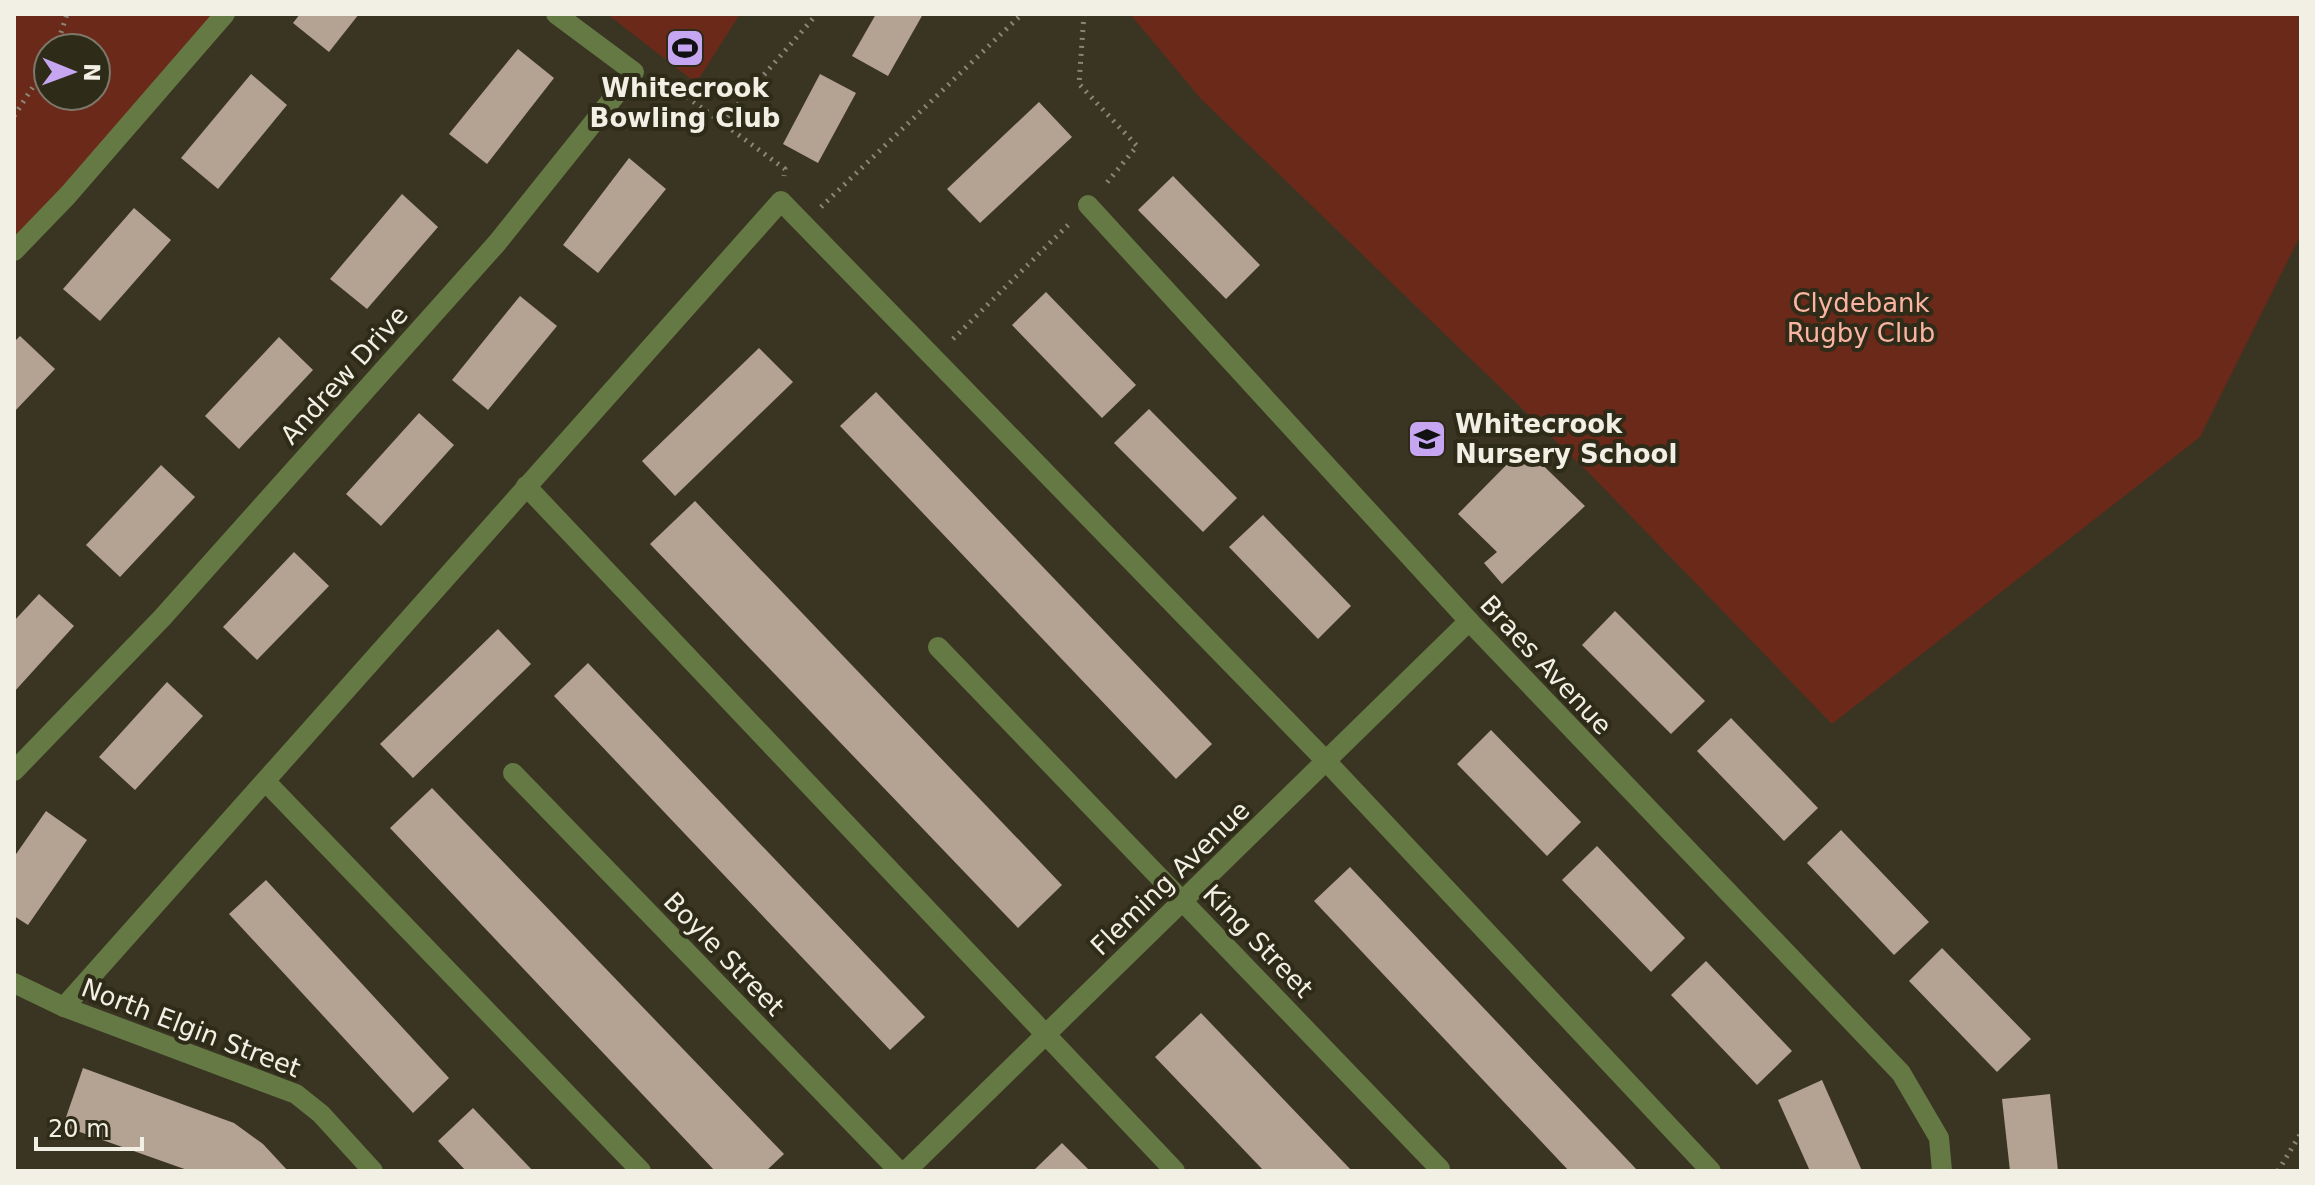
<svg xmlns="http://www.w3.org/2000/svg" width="2315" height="1185" font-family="'DejaVu Sans',sans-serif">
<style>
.green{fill:#6b291a;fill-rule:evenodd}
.building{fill:#b4a292}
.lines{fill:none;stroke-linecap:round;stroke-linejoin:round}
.path{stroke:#8a8676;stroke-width:5;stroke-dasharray:2 6;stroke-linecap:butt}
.minor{stroke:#657944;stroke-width:20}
.labels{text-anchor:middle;stroke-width:8;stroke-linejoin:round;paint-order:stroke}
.poi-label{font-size:26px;font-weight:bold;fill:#f2efe4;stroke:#2f2b19}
.park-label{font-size:26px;fill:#fbb4a2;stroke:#2f2b19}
.street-label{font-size:26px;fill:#f2efe4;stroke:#2f2b19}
</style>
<rect width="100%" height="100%" fill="#3a3522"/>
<g class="green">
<path d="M14,14H225L14,259ZM48,48H96V96H48Z"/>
<path d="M607,14H740L696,83Z"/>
<path d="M1130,14H2301V234L2200,437L1832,724L1591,475L1201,99Z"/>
</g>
<g class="building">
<path d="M300,14H359L329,52L293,23Z"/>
<path d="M876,14H923L888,76L852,56Z"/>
<path d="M518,49L554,78L487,164L449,134Z"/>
<path d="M251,74L287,105L218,189L181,158Z"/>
<path d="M820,74L856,93L818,163L783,144Z"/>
<path d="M1039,102L1072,137L980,223L947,189Z"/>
<path d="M629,158L666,189L598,273L563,245Z"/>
<path d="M1173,176L1260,265L1226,299L1138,210Z"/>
<path d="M402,194L438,227L367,309L330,279Z"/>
<path d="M134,208L171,240L100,321L63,289Z"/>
<path d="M1046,292L1136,385L1102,418L1012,325Z"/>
<path d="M520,296L557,326L488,410L452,380Z"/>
<path d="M20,336L55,369L14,412V342Z"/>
<path d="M279,337L313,370L239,449L205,416Z"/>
<path d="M759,348L793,382L675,496L642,461Z"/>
<path d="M876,392L1212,744L1176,779L840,426Z"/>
<path d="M1149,409L1237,498L1203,532L1114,443Z"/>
<path d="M419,413L454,445L381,526L346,494Z"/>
<path d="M1524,447L1585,506L1502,584L1484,563L1497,552L1458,514Z"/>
<path d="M161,465L195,497L120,577L86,545Z"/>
<path d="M695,501L1062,885L1018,928L650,544Z"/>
<path d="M1263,515L1351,606L1318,639L1229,547Z"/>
<path d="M294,552L329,586L257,660L223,627Z"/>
<path d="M39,594L74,626L14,692V621Z"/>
<path d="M1615,611L1705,701L1671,734L1582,645Z"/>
<path d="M498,629L531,664L413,778L380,744Z"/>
<path d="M588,663L925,1017L890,1050L554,696Z"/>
<path d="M167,682L203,716L135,790L99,757Z"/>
<path d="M1731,718L1818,808L1784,841L1697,751Z"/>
<path d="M1491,730L1581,822L1547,856L1457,764Z"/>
<path d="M432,788L784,1154L766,1171H715L390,828Z"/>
<path d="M46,811L87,840L28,925L14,916V857Z"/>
<path d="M1841,830L1929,922L1894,955L1807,863Z"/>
<path d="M1597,846L1685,938L1651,972L1562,880Z"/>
<path d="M1350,867L1638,1171H1569L1314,901Z"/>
<path d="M266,880L449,1078L413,1113L229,914Z"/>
<path d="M1942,948L2031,1039L1997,1072L1909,981Z"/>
<path d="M1706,961L1792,1051L1757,1085L1671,995Z"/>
<path d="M1201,1013L1352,1171H1264L1155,1057Z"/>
<path d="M83,1068L234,1123L263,1144L288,1171H190L63,1126Z"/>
<path d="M1822,1080L1862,1171H1810L1778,1100Z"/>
<path d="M2050,1094L2058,1171H2010L2002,1099Z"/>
<path d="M473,1108L533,1171H466L438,1141Z"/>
<path d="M1062,1143L1090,1171H1033Z"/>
</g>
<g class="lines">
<g class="path">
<path d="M1084,14L1079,84L1137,146L1105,185"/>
<path d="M56,48L67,14"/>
<path d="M661,78L785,169L784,176"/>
<path d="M14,116L48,64"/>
<path d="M722,123L817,14"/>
<path d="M821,207L1022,14"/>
<path d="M953,339L1068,225"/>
<path d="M2278,1171L2301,1133"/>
</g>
<g class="minor">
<path d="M1088,205L1469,621L1901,1073L1939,1138L1942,1171"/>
<path d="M14,251L68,195L225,14"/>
<path d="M526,486L1175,1171"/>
<path d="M938,647L1440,1169"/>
<path d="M14,771L162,618L497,243L634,72L556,14"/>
<path d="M513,773L899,1171"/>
<path d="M267,783L641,1171"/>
<path d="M14,983L64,1007L296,1094L321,1114L373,1171"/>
<path d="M64,1007L781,201L1327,762L1711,1171"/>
<path d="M906,1171L1469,621"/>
</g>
</g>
<defs>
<symbol id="stadium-square" viewBox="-11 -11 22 22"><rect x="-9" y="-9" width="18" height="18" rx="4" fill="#c6a6f0" stroke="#2f2b19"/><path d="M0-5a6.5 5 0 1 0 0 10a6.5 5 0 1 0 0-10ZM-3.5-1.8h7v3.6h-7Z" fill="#111"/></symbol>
<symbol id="school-square" viewBox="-11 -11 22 22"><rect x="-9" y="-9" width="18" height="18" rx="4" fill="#c6a6f0" stroke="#2f2b19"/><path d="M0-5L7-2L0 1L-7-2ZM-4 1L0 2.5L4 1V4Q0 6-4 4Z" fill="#111"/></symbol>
</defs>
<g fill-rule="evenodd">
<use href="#stadium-square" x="663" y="26" width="44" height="44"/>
<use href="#school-square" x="1405" y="417" width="44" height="44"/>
</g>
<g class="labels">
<g class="poi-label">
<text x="685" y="97">Whitecrook<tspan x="685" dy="30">Bowling Club</tspan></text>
<text x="1455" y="433" text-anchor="start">Whitecrook<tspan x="1455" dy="30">Nursery School</tspan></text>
</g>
<g class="park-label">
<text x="1861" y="312">Clydebank<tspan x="1861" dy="30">Rugby Club</tspan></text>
</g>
<g class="street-label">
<text transform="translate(344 375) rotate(-48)" y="9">Andrew Drive</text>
<text transform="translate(1546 665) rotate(47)" y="9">Braes Avenue</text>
<text transform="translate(1170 878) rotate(-44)" y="9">Fleming Avenue</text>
<text transform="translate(1258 941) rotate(46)" y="9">King Street</text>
<text transform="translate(724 954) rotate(46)" y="9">Boyle Street</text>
<text transform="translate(191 1028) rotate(21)" y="9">North Elgin Street</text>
</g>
</g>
<rect width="2315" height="1185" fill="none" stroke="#f2efe4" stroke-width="32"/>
<g transform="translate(72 72) rotate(91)"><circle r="38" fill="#2f2b19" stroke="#7d796a" stroke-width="2"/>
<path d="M0-6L14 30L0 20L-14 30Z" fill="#c6a6f0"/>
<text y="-12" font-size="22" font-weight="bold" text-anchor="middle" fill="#f2efe4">N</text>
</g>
<path d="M36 1137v12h106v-12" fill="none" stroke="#f2efe4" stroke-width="4"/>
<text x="48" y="1137" font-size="24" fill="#f2efe4" stroke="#2f2b19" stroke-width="6" paint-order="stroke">20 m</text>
</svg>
